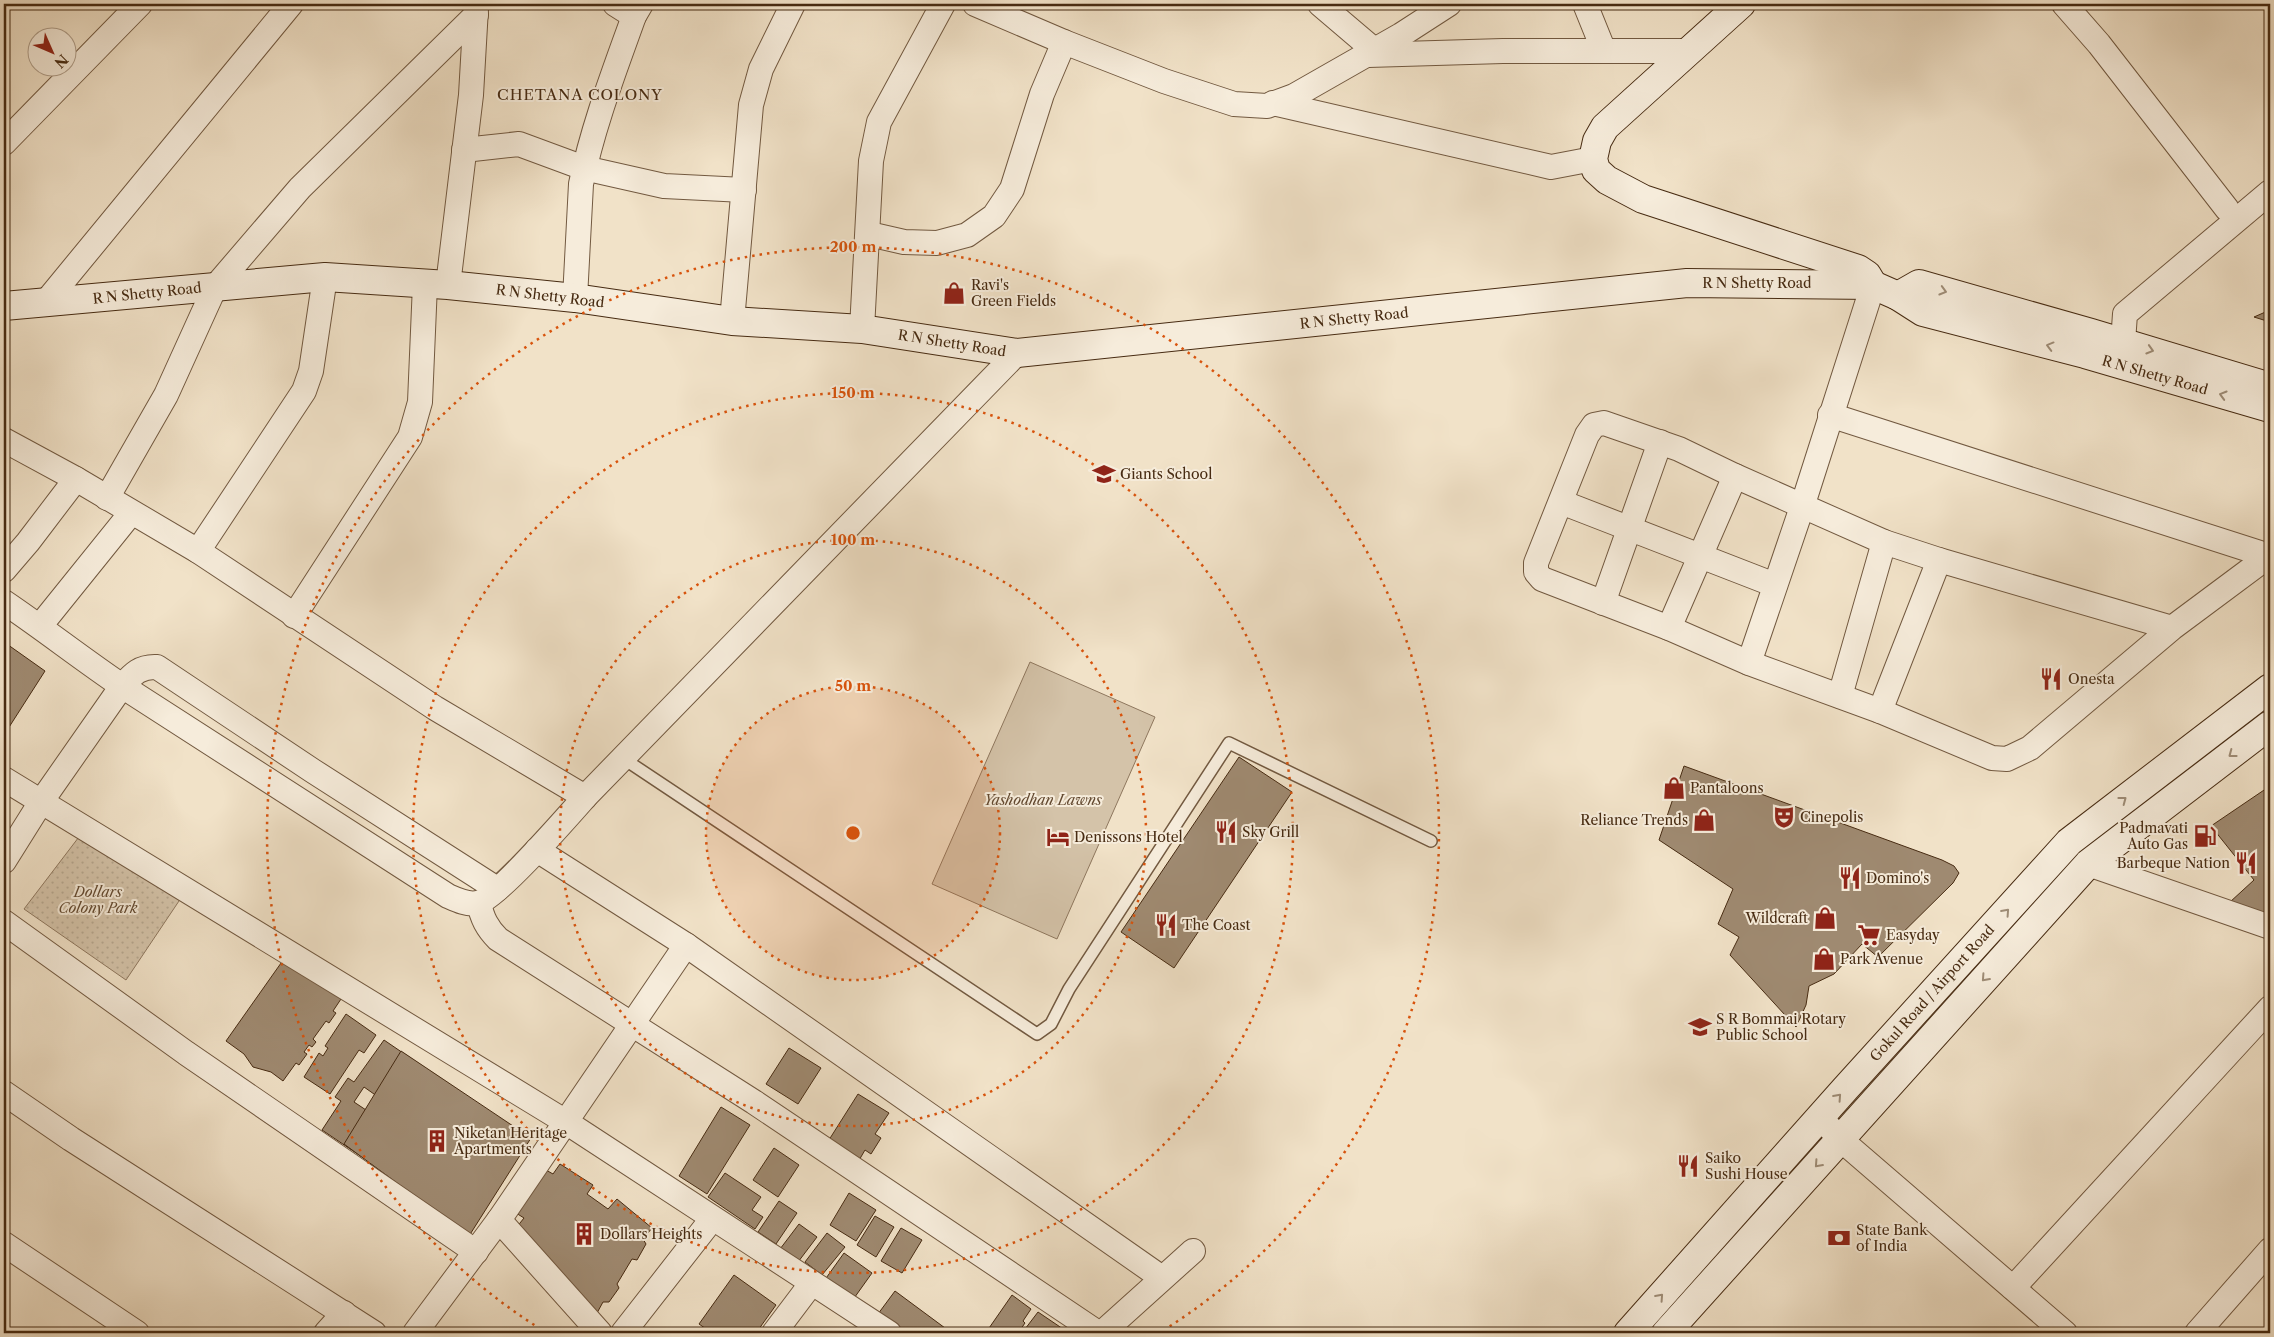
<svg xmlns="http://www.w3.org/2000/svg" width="2274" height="1337" font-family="'Libre Caslon Text',serif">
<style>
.green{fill:#d4c3a9;stroke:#8e775e}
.park{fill:url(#park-dots);stroke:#8e775e}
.building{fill:#9f8a71;stroke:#472b12;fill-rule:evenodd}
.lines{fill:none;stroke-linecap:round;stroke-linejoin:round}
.lane-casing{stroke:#725940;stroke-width:14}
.street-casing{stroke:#725940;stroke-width:26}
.secondary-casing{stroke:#472b12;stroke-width:30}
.lane{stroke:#f6ecdb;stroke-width:11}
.street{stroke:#f6ecdb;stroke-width:24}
.secondary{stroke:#f6ecdb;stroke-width:28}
.oneway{stroke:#9e8c76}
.ring{fill:none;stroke:#d8540d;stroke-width:2.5;stroke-dasharray:2.5 5}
.labels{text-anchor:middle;stroke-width:4;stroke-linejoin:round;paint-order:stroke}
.street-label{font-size:14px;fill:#472b12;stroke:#f6ecdb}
.poi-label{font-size:14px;fill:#472b12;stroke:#f6ecdb;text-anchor:start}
.park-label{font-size:14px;font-style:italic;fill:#634930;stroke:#f6ecdb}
.neighbourhood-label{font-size:15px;letter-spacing:1px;fill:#472b12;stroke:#f6ecdb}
.centre{fill:#d8540d;stroke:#f6ecdb;stroke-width:2.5}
.ring-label{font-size:15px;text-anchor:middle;font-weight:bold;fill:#d8540d;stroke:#f6ecdb;stroke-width:4;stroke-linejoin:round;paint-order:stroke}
</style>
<defs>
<pattern id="park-dots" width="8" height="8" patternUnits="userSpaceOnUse" patternTransform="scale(1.25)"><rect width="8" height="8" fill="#d4c3a9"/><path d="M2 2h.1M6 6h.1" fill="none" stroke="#b7a890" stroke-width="1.8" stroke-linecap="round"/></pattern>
</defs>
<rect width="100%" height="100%" fill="#f1e2c8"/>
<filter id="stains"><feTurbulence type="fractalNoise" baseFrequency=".004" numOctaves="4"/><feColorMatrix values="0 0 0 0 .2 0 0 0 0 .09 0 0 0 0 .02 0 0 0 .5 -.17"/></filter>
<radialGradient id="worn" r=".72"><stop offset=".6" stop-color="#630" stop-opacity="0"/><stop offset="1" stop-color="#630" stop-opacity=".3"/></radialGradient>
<path class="green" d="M1030,662L1155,717L1057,939L932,884Z"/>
<path class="park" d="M85,829L181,898L126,980L24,909Z"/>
<g class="building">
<path d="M2270,310V322L2254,317Z"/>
<path d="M4,642L45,671L4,735Z"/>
<path d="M1239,757L1292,792L1174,968L1121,932Z"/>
<path d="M1684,766L1942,860L1954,866L1959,873L1953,883L1878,957L1862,944L1834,974L1809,986L1806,1005L1796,1027L1730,955L1739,937L1718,924L1733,889L1659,840Z"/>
<path d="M2270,786V919L2230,902L2254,880L2211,826Z"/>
<path d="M286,956L343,996L333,1011L336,1013L329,1023L326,1021L313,1039L316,1042L312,1047L309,1045L304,1052L307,1054L299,1065L296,1063L283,1081L271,1072L253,1067L244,1054L226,1041Z"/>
<path d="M346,1014L376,1035L364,1053L359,1050L330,1094L304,1077L319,1053L323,1056L328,1048L325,1046Z"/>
<path d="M384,1040L425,1068L410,1090L416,1094L431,1072L465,1095L450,1117L456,1121L471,1100L531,1138L490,1168L494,1171L479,1194L475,1191L469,1236L411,1191L420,1178L412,1173L403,1185L371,1164L381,1150L374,1145L365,1159L322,1130L341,1101L335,1097L348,1078L354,1082ZM364,1087L391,1106L381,1120L354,1102ZM404,1110L433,1131L420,1149L390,1128ZM450,1141L478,1161L464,1180L437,1160Z"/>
<path d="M789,1048L821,1068L798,1104L766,1084Z"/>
<path d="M401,1051L531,1138L469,1236L344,1144Z"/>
<path d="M858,1094L889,1113L875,1134L881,1138L871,1154L865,1150L858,1162L827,1143Z"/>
<path d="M721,1107L750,1125L707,1194L679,1176Z"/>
<path d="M774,1148L799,1165L778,1197L753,1180Z"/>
<path d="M560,1164L593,1185L587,1194L608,1209L617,1199L652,1228L643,1239L646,1244L637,1260L632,1259L617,1284L619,1288L609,1302H603L597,1313L516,1228L524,1218L516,1213L526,1194L530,1196L546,1170L553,1174Z"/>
<path d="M725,1173L761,1197L752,1210L763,1217L755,1229L708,1197Z"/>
<path d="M849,1193L876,1210L856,1241L830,1225Z"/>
<path d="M779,1201L797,1213L776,1244L758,1232Z"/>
<path d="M875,1216L894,1227L876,1257L857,1245Z"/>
<path d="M799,1224L817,1237L795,1266L777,1253Z"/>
<path d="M901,1228L922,1240L902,1273L881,1261Z"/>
<path d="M827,1233L845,1247L822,1275L805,1262Z"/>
<path d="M844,1253L872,1273L852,1301L824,1281Z"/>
<path d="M734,1275L776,1305L756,1333H712L699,1324Z"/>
<path d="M895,1291L945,1328L941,1333H895L875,1318Z"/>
<path d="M1012,1295L1031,1309L1023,1321L1025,1323L1018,1333H990L987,1331Z"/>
<path d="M1038,1312L1069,1333H1022Z"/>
</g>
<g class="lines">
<defs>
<path id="lane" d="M624,759L1037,1034L1051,1024L1069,989L1229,743L1431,841"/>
<g id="street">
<path d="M615,4L634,16"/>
<path d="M975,4L1064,42L1164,81L1234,104L1267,106L1294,96L1401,35L1449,4"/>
<path d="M1320,4L1374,50"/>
<path d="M1585,4L1604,51"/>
<path d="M2064,4L2099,44L2227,209"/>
<path d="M1368,55L1503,51H1689"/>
<path d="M1273,103L1551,167L1593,159"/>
<path d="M4,143L140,4"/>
<path d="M464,150L519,144L584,168L664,186L744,190"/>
<path d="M869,234L904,242L937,243L967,235L994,216L1012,189L1042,94L1064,42"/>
<path d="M448,285L471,95L476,8"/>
<path d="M575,298L581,184C593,126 614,72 634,16L641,4"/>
<path d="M45,303L291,4"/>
<path d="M732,321L751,105L761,69L793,4"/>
<path d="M862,329L871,161L879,122L943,4"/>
<path d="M2118,359L2123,342L2125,314L2270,192"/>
<path d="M1830,415L2269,556"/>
<path d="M4,440L76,479L198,551L435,708L585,797"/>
<path d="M107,498L166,395L215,287L300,188L476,15"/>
<path d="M1561,502L1775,585"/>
<path d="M198,551L304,391L311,371L325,277"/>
<path d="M4,570L28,542L76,479"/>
<path d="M4,602C44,629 82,659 122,686L448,896C457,900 467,905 477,903C495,900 569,815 585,797L1017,353"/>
<path d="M1603,603L1660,442"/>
<path d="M294,616L410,437L420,402L425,284"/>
<path d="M40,626L131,513"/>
<path d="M1669,628L1735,476"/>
<path d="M2172,628L1939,560L1884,542L1735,476L1679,449L1604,423L1594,425L1587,435L1536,563V572L1542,579L1669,628L1749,663L1880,711L1992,758L2007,759L2030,748L2172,628L2270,555"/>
<path d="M1749,663L1803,504L1873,285"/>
<path d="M1840,696L1884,542"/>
<path d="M1880,711L1939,560"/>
<path d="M4,779L566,1122L889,1333"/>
<path d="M537,850L686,945L1162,1278"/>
<path d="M4,861L41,802L122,686C133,674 140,666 157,667L313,771L497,889"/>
<path d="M2088,864L2270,927"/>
<path d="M479,903C482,918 487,928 498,939L754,1102L1098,1333"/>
<path d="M4,922L186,1053L476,1252"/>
<path d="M4,1093L71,1139L374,1333"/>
<path d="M1820,1117L1840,1139L2065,1333"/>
<path d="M499,1220L600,1333"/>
<path d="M4,1244L137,1333"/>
<path d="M2013,1288L2270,1008"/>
<path d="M326,1333L344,1313"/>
<path d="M415,1333L499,1220L686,945"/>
<path d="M623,1333L712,1219"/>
<path d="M774,1333L811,1284"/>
<path d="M1102,1333L1193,1251"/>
<path d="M2197,1333L2270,1250"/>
</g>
<g id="secondary">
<path d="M1741,4L1605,127L1597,141L1593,159L1596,170L1607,180L1643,199L1858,269L1867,275L1873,285"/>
<path d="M1898,296L1919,284L2091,333L2270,387"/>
<path d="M4,306L325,277L448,285L575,298L732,321L862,329L1017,353L1687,283L1873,285L1898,296L1923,312L2085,354L2270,408"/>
<path d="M1628,1333L1845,1089L2069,842L2270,688"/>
<path d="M1666,1333L2088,864L2270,725"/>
</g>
</defs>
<use href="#lane" class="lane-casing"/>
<use href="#street" class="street-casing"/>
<use href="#secondary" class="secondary-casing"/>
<use href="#lane" class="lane"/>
<use href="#street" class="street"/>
<use href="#secondary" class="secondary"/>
</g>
<defs><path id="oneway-chevron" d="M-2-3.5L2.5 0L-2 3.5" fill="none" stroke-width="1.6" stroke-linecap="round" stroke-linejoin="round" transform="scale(1.25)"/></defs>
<g class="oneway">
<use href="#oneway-chevron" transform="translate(1943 291) rotate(16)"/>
<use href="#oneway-chevron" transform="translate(2050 346) rotate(-165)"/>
<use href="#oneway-chevron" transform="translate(2150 350) rotate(17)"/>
<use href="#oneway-chevron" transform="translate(2223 395) rotate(-164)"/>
<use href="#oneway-chevron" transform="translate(2232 754) rotate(143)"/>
<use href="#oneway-chevron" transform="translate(2123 800) rotate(-37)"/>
<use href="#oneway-chevron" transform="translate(2006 912) rotate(-48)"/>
<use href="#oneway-chevron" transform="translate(1985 978) rotate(132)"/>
<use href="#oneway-chevron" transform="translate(1838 1097) rotate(-48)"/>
<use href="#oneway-chevron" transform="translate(1818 1164) rotate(132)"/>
<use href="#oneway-chevron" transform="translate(1660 1297) rotate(-48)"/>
</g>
<circle cx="853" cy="833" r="147" fill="#d8540d" fill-opacity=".12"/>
<g class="ring">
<circle cx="853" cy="833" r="147"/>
<circle cx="853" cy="833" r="293"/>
<circle cx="853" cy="833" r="440"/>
<path d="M547 1333A586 586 0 1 1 1159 1333"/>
</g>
<defs>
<symbol id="shop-bare" viewBox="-9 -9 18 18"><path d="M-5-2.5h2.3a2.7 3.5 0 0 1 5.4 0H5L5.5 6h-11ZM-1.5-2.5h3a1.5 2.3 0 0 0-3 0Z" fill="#8f2418" stroke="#f6ecdb" stroke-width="2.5" paint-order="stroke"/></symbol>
<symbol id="school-bare" viewBox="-9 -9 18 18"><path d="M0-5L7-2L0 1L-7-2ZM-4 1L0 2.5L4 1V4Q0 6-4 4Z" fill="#8f2418" stroke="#f6ecdb" stroke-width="2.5" paint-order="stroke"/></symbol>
<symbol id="restaurant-bare" viewBox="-9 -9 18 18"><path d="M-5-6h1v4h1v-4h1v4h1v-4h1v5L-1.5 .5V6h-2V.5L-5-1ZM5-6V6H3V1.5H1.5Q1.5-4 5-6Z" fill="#8f2418" stroke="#f6ecdb" stroke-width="2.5" paint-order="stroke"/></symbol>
<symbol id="theatre-bare" viewBox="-9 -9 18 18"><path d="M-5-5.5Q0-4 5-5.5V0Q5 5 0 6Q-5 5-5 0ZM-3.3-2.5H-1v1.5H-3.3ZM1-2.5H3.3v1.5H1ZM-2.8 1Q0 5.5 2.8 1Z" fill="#8f2418" stroke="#f6ecdb" stroke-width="2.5" paint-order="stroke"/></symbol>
<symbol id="fuel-bare" viewBox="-9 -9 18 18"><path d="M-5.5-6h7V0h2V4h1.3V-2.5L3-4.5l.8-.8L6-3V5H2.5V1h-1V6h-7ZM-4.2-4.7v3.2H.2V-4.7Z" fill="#8f2418" stroke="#f6ecdb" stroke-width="2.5" paint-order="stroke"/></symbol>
<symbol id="hotel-bare" viewBox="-9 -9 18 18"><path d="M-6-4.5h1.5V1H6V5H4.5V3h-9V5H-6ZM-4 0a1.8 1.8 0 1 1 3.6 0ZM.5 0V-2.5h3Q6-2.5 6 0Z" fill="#8f2418" stroke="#f6ecdb" stroke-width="2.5" paint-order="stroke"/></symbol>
<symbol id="supermarket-bare" viewBox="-9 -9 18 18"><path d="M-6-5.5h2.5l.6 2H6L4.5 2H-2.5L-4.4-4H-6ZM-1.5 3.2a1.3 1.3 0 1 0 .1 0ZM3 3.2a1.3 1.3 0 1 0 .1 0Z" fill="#8f2418" stroke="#f6ecdb" stroke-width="2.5" paint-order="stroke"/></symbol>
<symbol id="building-bare" viewBox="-9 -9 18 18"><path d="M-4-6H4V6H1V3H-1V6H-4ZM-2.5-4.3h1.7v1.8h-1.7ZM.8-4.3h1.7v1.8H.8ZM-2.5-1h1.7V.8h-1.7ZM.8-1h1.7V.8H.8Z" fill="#8f2418" stroke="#f6ecdb" stroke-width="2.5" paint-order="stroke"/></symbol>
<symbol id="bank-bare" viewBox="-9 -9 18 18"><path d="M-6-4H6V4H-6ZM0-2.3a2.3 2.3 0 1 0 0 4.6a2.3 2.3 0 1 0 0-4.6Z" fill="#8f2418" stroke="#f6ecdb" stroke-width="2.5" paint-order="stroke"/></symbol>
</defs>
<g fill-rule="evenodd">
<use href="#shop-bare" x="938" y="277" width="32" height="32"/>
<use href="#school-bare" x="1088" y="458" width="32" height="32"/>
<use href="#restaurant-bare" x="2035" y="663" width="32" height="32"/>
<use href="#shop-bare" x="1658" y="772" width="32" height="32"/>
<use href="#theatre-bare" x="1768" y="801" width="32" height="32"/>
<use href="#shop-bare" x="1688" y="804" width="32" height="32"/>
<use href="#restaurant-bare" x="1210" y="816" width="32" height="32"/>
<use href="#fuel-bare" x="2189" y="820" width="32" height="32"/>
<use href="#hotel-bare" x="1042" y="821" width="32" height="32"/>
<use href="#restaurant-bare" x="2230" y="847" width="32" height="32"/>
<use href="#restaurant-bare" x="1834" y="862" width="32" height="32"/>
<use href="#shop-bare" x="1809" y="902" width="32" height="32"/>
<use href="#restaurant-bare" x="1150" y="909" width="32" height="32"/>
<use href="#supermarket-bare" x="1853" y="919" width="32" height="32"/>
<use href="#shop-bare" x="1808" y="943" width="32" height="32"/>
<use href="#school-bare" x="1684" y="1011" width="32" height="32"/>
<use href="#building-bare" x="421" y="1125" width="32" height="32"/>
<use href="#restaurant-bare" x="1672" y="1150" width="32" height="32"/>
<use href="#building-bare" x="568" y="1218" width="32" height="32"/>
<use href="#bank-bare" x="1823" y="1222" width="32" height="32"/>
</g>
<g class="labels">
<g class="street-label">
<text x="1757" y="288">R N Shetty Road</text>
<text transform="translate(147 293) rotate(-6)" y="5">R N Shetty Road</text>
<text transform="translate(550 296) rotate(7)" y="5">R N Shetty Road</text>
<text transform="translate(1354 318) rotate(-6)" y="5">R N Shetty Road</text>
<text transform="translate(952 343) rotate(9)" y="5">R N Shetty Road</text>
<text transform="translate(2155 375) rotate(16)" y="5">R N Shetty Road</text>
<text transform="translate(1932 993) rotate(-48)" y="5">Gokul Road / Airport Road</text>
</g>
<g class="poi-label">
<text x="971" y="290">Ravi's<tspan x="971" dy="16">Green Fields</tspan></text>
<text x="1120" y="479">Giants School</text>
<text x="2068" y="684">Onesta</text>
<text x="1690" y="793">Pantaloons</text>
<text x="1800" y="822">Cinepolis</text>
<text x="1688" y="825" text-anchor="end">Reliance Trends</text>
<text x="2188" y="833" text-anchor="end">Padmavati<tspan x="2188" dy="16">Auto Gas</tspan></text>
<text x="1242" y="837">Sky Grill</text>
<text x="1074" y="842">Denissons Hotel</text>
<text x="2230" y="868" text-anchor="end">Barbeque Nation</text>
<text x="1866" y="883">Domino's</text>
<text x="1808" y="923" text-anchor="end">Wildcraft</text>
<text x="1182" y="930">The Coast</text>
<text x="1886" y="940">Easyday</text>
<text x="1840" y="964">Park Avenue</text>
<text x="1716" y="1024">S R Bommai Rotary<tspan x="1716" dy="16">Public School</tspan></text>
<text x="454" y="1138">Niketan Heritage<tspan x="454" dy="16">Apartments</tspan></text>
<text x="1705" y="1163">Saiko<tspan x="1705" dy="16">Sushi House</tspan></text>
<text x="1856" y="1235">State Bank<tspan x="1856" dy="16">of India</tspan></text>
<text x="600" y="1239">Dollars Heights</text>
</g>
<g class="park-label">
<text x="1043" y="805">Yashodhan Lawns</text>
<text x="98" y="897">Dollars<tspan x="98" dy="16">Colony Park</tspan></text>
</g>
<g class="neighbourhood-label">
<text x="580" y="100">CHETANA COLONY</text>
</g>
</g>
<circle cx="853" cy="833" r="8" class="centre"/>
<g class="ring-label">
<text x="853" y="252">200 m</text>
<text x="853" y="398">150 m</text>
<text x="853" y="545">100 m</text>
<text x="853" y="691">50 m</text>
</g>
<rect width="2274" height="1337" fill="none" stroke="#f1e2c8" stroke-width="20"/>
<rect x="5" y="5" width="2264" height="1327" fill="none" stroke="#472b12" stroke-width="2.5"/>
<rect x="10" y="10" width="2254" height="1317" fill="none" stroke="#472b12"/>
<g transform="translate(52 52) rotate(135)"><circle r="24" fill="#f6ecdb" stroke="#b09f8b"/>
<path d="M0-4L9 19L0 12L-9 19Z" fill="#8f2418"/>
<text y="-8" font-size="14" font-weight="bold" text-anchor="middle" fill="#472b12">N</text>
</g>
<rect width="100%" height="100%" filter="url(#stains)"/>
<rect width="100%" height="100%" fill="url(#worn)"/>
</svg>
